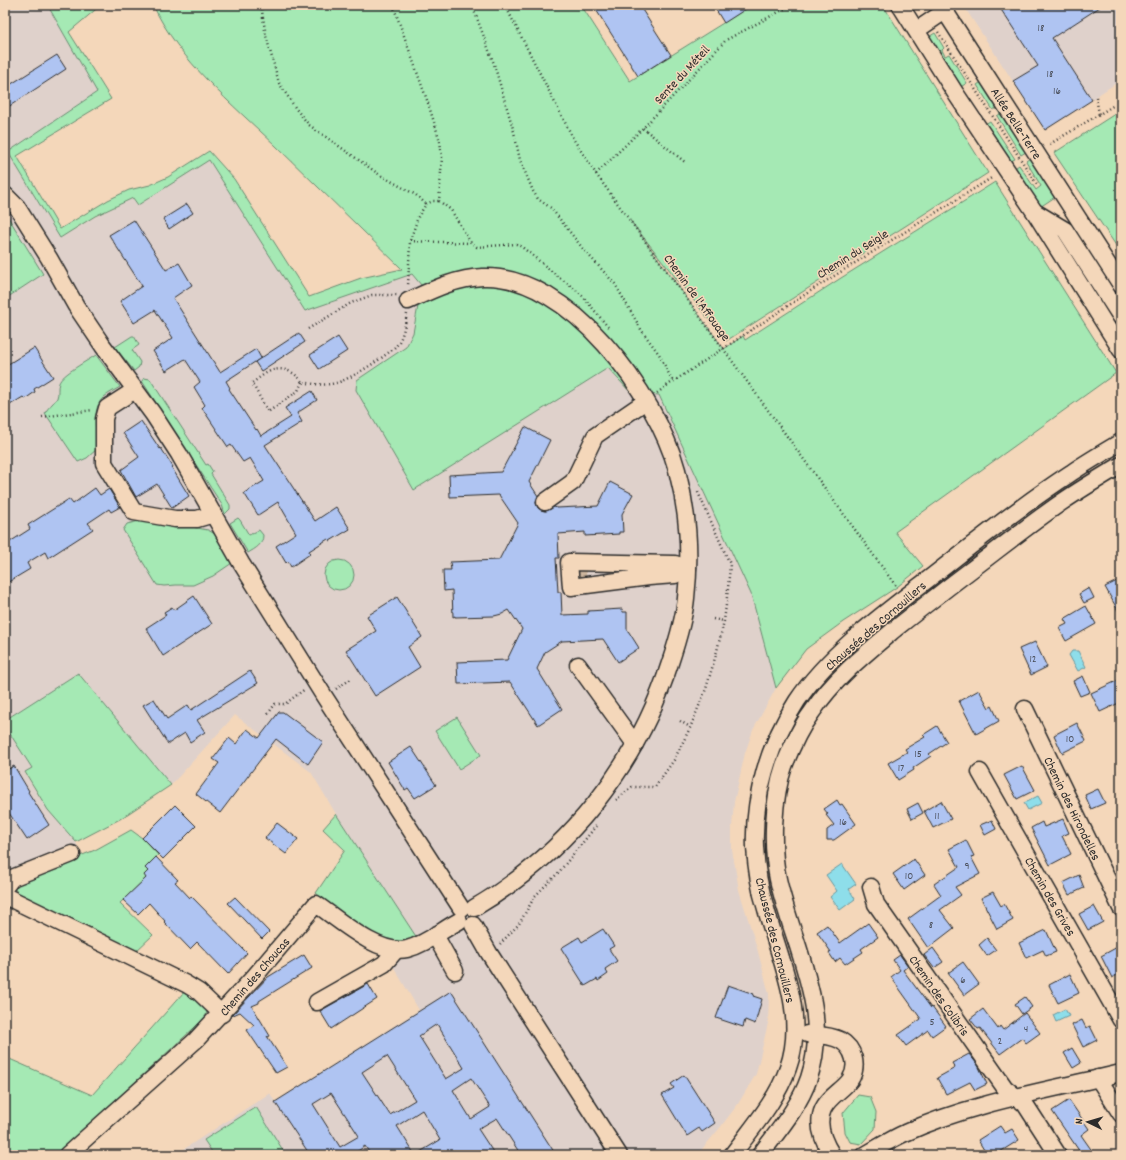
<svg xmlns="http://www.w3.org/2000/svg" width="1126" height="1160" font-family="Dekko,sans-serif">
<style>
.built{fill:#dfd1cb}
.green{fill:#a5e9b4;stroke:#688a70}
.water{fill:#8edeea;stroke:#66969e}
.building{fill:#afc4f2;stroke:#2b2b2b;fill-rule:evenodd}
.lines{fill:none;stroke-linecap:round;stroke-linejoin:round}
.minor-tunnel{stroke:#ccb59d;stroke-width:16;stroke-dasharray:16 8;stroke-linecap:butt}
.minor-casing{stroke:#2b2b2b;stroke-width:19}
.path{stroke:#2b2b2b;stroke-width:2.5;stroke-dasharray:1 3;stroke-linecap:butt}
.minor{stroke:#f4d7ba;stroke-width:16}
.labels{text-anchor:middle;stroke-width:3;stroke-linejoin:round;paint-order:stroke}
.number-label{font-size:11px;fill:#4c515d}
.street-label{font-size:13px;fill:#2b2b2b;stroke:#f4d7ba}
</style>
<rect width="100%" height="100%" fill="#f4d7ba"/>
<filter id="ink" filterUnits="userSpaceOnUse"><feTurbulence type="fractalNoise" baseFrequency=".025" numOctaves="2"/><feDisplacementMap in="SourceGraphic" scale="8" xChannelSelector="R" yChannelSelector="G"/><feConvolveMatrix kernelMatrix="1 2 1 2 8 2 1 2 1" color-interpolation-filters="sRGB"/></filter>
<g filter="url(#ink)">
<g class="built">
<path d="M5,5H49L48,6L98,92L8,152L60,238L96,216L133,198L138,205L209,160L305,311L412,274L432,297L418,306L413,333L406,347L357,380L414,490L608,368L631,393L659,395L751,594L776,688L753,730L745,753L734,802L732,827V850L739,890L757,948L769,994L768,1023L756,1074L738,1104L719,1129L697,1155H188L184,1149L270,1093L275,1102L419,1010L376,937L416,938L336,814L311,772L235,715L171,785L78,673L5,720Z"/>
<path d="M963,5H1121V80L1045,130Z"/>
<path d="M5,726L32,768L25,773L48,810L76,842L81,855L20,880L5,884Z"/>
</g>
<g class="green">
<path d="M49,5H101L69,32L111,99L17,156L60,229L108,200L129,190L150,185L168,177L209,151L234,179L309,297L361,278L402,269C360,228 318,187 276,146C232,104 179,61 153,5H581L630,81L752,5H883L988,173L726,341L629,219L724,349L743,336L745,340L841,278L995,182L1116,373L895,532L923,566L897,587L843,622L806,649L776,688L751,594L659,395L631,393L608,368L414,490L356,390L357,380L406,347L413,333L418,306L431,297L412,274L305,311L209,160L138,205L133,198L95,216L60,238L8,152L97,92L48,6Z"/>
<path d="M935,33L944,48L942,50L945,56L949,54L967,83L959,88L927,38Z"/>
<path d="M984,80L1029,150L1021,155L997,116L1000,114L996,108L993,110L977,85Z"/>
<path d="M1121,110V253L1054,153Z"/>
<path d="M990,121L1015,159L1007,163L983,125Z"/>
<path d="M1033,156L1058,195L1037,209L1012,170L1019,165L1036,190L1041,186L1026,161Z"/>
<path d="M5,212L43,274L5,299Z"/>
<path d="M1076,223L1121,294V305L1071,226Z"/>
<path d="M1059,234L1121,330V341L1054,237Z"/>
<path d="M132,336H134L139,345L132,350L140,362L139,367L134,371L115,347Z"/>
<path d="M96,355L120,387C115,390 109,393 104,397C91,408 96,434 98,448L87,458L78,462L45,413C48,407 53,404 57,398C59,393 57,388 59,383C62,374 87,361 96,355Z"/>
<path d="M144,378L150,379L206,465L208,464L213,472L211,474L230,505V509L225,514L222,505L211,488L142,381Z"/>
<path d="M238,518L240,520L249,535L259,530L263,535C263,545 256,548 248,553L230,523Z"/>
<path d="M147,519L208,530L215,534L232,563L213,576L193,585H176L164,586L157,585L123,530L127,524Z"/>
<circle cx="339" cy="575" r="15"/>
<path d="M78,673L171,785L120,819L76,842L48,810L25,772L32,768L5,726V720Z"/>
<path d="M457,717L481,755L459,769L435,731Z"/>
<path d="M336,814L417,938C409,941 397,944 389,942C361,934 338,911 316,893L345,850L323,829Z"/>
<path d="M131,830L142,838L158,855L145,868L148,871L146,878L120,903L153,935L134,953L17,894L15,887L20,880L95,850Z"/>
<path d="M184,992C193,998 212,1005 205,1018L55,1155H5V1057L92,1095Z"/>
<path d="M858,1095L870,1097L876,1112L875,1129L861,1144L850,1142L845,1132L843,1113Z"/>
<path d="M256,1107L286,1155H214L204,1140Z"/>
</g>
<g class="water">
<path d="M1072,651H1078L1086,667L1078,671L1069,655Z"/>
<path d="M1038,796L1042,803L1028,810L1024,803Z"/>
<path d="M842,864L856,884L849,889L855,899L840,910L830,897L837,891L826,875Z"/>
<path d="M1065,1009L1069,1016L1056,1022L1053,1015Z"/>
</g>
<g class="building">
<path d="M593,5H639L671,55L638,76Z"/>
<path d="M713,5H752L724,23Z"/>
<path d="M998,5H1103L1052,38L1092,100L1045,130L1013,81L1038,66Z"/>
<path d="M57,55L66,69L5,109V88Z"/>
<path d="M187,204L193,213L169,229L163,219Z"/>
<path d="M134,220L166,270L179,263L192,285L173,298L220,372L256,349L261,358L226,381L230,388L229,389L256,430L257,429L261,436L291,417L285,408L312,391L317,400L297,413L302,422L265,445L315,521L336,507L350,529L330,541L328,539L309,551L310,554L291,567L288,561L286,563L276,546L296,533L278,502L258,515L244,493L264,481L250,458L243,462L231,445L228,447L202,408L205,405L194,387L200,382L185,359L166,371L153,351L173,338L155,310L134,323L120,301L142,286L109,235Z"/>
<path d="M299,333L305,342L261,371L255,362Z"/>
<path d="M338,337L347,351L319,369L310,355Z"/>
<path d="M34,348L53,377L34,389L35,392L25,399L23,397L5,408V366Z"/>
<path d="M141,421L160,449L161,448L173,467L172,468L189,496L172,508L157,484L136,497L121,470L139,457L123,433Z"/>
<path d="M525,427L550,440L529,482L538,496L536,503L538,508L541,510L546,511L554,507L557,508L598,506L610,482L633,494L622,514L623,532H619V534L585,536V532L558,534L559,558H556L558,592H561L562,615L588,614V611L622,609L623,612H627V629L639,648L618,662L603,639L562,641L545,652L537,669L562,709L538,725L510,682L458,684L457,662L507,660L522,629L509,610L502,614L494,616L455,617V616L453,617L452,590L444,591L443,570H451L450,562L499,560L518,523L499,495L450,497L449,475L501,472Z"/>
<path d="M95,488L100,495L109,489L120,507L111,512L109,509L88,523L93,529L48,558L45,552L27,563L30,569L5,584V545L30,529L28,525L69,499L73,504Z"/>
<path d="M1117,581L1118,582L1121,581V616L1105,587Z"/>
<path d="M1089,588L1094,598L1084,603L1079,594Z"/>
<path d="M194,596L212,624L163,656L146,628L166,615L164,612L172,607L174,610Z"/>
<path d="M397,597L422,637L408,647L420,667L375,696L346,650L376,631L367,616Z"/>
<path d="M1086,606L1096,624L1066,641L1059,628L1067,624L1064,619Z"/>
<path d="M1035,642L1047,667L1031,675L1019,649Z"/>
<path d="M250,671L258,683L197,720L205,732L190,742L185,733L168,744L143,705L154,699L167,719L188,705L191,710Z"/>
<path d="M1083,676L1090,692L1080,696L1073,681Z"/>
<path d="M1121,679V702L1100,712L1091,693Z"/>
<path d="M979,690L989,708L992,706L999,721L976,734L959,701Z"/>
<path d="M279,712H283L323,742L308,764L276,739L220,813L196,794L219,763L213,759L229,738L236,744L247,729L259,738Z"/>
<path d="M1077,723L1086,741L1062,753L1054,735Z"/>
<path d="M937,726L947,742L929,754L931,756L913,768L914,770L898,780L888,763L907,752L905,749L925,737L923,735Z"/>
<path d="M411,747L436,785L415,798L408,788L405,790L388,762Z"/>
<path d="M14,766L29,791L28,792L49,825L27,840L5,807V771Z"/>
<path d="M1022,766L1035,790L1017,799L1004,775Z"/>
<path d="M1098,789L1105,803L1091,809L1085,795Z"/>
<path d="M837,800L840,805L842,804L856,824L834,840H827V830L834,825L826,815L828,814L824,809Z"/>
<path d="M941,801L951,819L933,828L924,811Z"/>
<path d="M918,803L923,813L912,819L907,809Z"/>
<path d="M175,805L196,826L163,859L142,838Z"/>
<path d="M1063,819L1069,833L1062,836L1071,854L1050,865L1031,828L1042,822L1044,827Z"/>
<path d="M992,820L996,829L985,835L980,825Z"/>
<path d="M277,823L298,839L286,854L265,838Z"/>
<path d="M966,840L974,856L971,857L980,874L955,887L961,895L940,910L954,928L928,948L908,919L941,895L934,884L959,867L949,849Z"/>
<path d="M156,857L178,880L175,882L190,898L191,896L247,953L228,974L197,942L190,949L164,922L165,921L149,903L138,914L123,900L146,878L144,875L148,871L145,868Z"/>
<path d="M914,859L925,875L904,890L893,874Z"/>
<path d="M1079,875L1084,888L1069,895L1063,883Z"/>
<path d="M993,892L1001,906L1004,904L1013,920L997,929L981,898Z"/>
<path d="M235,897L269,932L262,939L228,903Z"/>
<path d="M1094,906L1103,922L1088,930L1079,914Z"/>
<path d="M868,923L878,937L861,949L863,952L845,964L840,958L835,962L829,953L831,952L817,932L827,925L840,943Z"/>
<path d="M603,929L614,946L609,949L617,961L605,969L608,974L598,981L597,979L585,986L561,948L579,937L582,942Z"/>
<path d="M1046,930L1056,952L1046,956L1043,950L1026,958L1019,943Z"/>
<path d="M987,938L996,950L987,956L979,945Z"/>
<path d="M1121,945V973L1112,978L1101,956Z"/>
<path d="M933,948L943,962L934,968L924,955Z"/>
<path d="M304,955L312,968L259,1001V1003L252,1006L270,1036L268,1037L267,1036L287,1067L276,1073L247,1030L254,1025L240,1012L231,1016L268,977Z"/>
<path d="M900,955L908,966L903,970L931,1008L932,1007L946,1026L932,1036L928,1030L906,1046L898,1035L921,1019L891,977L900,970L893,960Z"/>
<path d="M963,962L979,984L964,995L948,973Z"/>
<path d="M1070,974L1079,993L1058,1003L1049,985Z"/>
<path d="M368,984L377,999L331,1029L320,1011Z"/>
<path d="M728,985L754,994L753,996L762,999L755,1024L745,1020L743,1027L716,1018Z"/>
<path d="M451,991L556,1155H521L497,1118L478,1129L495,1155H371L365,1146L352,1155H310L275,1102ZM437,1024L464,1068L446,1079L419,1036ZM387,1056L415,1100L390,1115L362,1072ZM471,1078L490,1107L471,1119L453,1090ZM331,1093L359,1136L340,1147L313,1104ZM422,1110L440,1140L415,1155L397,1126Z"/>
<path d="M1025,997L1032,1007L1022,1014L1015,1004Z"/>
<path d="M983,1009L998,1029L1000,1026L1003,1030L1025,1013L1040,1033L1026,1043L1022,1038L1000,1054L980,1028L978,1029L970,1019Z"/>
<path d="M1082,1020L1086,1028L1090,1026L1097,1040L1083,1047L1072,1025Z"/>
<path d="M1072,1048L1081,1063L1073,1068L1064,1053Z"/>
<path d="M969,1054L978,1065L987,1084L975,1090L970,1082L946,1094L937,1078L955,1068L952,1063Z"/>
<path d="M684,1075L715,1123L702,1132L699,1128L687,1136L662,1095L674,1088L671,1084Z"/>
<path d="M1069,1100L1089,1129L1081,1135L1095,1155H1082L1052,1111Z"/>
<path d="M1000,1126L1005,1133L1012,1129L1019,1140L995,1155H987L978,1140Z"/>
</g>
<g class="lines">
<path class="minor-tunnel" d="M576,574L586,573"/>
<defs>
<g id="minor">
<path d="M900,5L956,94L1034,211L1121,350"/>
<path d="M941,5L1121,285"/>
<path d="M917,30L945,11"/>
<path d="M5,195L17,207L49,258L76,306L103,346L153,414L179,454L241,563L324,696L461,908"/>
<path d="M1035,212L1065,230L1121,317"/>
<path d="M408,301C432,290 456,278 483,277C570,274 657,396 677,470C688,512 691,555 686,598C684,620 677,642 670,663C637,766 568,853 474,908"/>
<path d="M135,390L107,408L104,419V463L134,512L175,519H197L214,514"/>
<path d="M545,502L573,482L595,436L646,401"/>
<path d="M569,562L675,564L688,568L675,575L649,577L571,587Z"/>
<path d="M578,665L635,744"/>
<path d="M1025,709L1121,908"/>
<path d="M980,772L1121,1020"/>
<path d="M5,887L12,878L72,854"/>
<path d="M871,887L876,904L1005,1088L1025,1104L1058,1155"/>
<path d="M5,896L186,984L199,992L222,1014"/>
<path d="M473,925L489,953L619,1155"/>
<path d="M435,935L455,971"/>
<path d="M317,1002L384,964L396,950"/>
<path d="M807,1034C817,1035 830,1035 840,1040C854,1048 859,1066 850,1080C842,1091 829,1096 823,1109C816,1125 823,1141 832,1155"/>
<path d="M1098,1078L1121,1114"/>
<path d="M67,1155L196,1040L254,977L316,904C338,919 379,956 407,949C426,944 442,930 459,921"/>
<path d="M732,1155C752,1128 777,1100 788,1068C807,1014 780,961 766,909C760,890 756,867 755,847C753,796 769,744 797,701C827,656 879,617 922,584C971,546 1019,507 1071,473C1087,462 1104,452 1121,442"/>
<path d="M760,1155C778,1131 799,1107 809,1078C832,1010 792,944 778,879C771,847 773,797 784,766C791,748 800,728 812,712C834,679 865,654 895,629C919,610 943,591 967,573C999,549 1030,524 1062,502C1081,489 1101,477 1121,465"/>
<path d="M865,1155C878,1148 891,1139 905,1133C970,1103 1051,1090 1121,1073"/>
</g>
</defs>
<use href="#minor" class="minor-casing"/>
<g class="path">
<path d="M261,5L266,36L279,83L296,109L309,125L380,175L416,195L426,204L418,217L410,241L408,287"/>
<path d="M393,5L427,100L440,141L442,157L439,201L451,210L471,243L477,247L516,244L522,247L555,274L581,294L608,327"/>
<path d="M472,5L494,64L514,132L520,160L533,191L538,199L551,208L584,250L615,284L642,331L659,354L673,382"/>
<path d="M505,5L574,140L596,174L896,586"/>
<path d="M938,32L1038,186"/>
<path d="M1096,97L1099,114"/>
<path d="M643,128L686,163"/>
<path d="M1050,144L1121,101"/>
<path d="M596,174L645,126L726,40L792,5"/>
<path d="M426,204L433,201H439"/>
<path d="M410,241L470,243"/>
<path d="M308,329L351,303L372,295H397"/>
<path d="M302,382L298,391L268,412L252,383C258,379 267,371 274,370C285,367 296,373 302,382C313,384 324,386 336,383C349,380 387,356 396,346C403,338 405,324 407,314"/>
<path d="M657,393L668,385L818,286L993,177"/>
<path d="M42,417L93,410"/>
<path d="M713,619L724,621"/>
<path d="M336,689L351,679"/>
<path d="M268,714L275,704H285L305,689"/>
<path d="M680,721L690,727"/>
<path d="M616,800L632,787H655L674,760L690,728L706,689L717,651L724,621L728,589L730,564L697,490"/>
<path d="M500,944L519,924L535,896L559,872L596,826"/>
</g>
<use href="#minor" class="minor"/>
</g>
</g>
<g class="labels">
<g class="number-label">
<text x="1041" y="31">18</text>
<text x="1050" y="77">18</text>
<text x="1057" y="94">16</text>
<text x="1033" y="662">12</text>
<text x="1070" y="742">10</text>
<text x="918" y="757">15</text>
<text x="901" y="771">17</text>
<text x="937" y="819">11</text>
<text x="843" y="825">16</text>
<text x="967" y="869">9</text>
<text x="909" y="879">10</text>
<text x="931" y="928">8</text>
<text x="963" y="983">6</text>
<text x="932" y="1025">5</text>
<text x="1026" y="1032">4</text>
<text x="1000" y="1044">2</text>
</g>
<g class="street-label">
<text transform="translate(681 74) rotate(-47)" y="5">Sente du Méteil</text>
<text transform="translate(1017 123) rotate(57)" y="5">Allée Belle-Terre</text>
<text transform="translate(852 253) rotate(-32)" y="5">Chemin du Seigle</text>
<text transform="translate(698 297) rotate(54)" y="5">Chemin de l'Affouage</text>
<text transform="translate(875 625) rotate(-41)" y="5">Chaussée des Cornouillers</text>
<text transform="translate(1073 808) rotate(64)" y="5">Chemin des Hirondelles</text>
<text transform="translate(1051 896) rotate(60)" y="5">Chemin des Grives</text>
<text transform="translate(776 940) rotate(76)" y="5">Chaussée des Cornouillers</text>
<text transform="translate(254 976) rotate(-49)" y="5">Chemin des Choucas</text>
<text transform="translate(940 995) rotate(55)" y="5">Chemin des Colibris</text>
</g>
</g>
<rect width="1126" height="1160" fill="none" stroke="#f4d7ba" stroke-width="20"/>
<rect x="10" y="10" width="1106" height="1140" fill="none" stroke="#2b2b2b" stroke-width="1.5" filter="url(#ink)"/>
<g transform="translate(1088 1122) rotate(275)" stroke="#f4d7ba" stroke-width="3" paint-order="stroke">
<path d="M0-3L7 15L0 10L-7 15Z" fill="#2b2b2b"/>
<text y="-6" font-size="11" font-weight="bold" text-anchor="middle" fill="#2b2b2b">N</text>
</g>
</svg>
